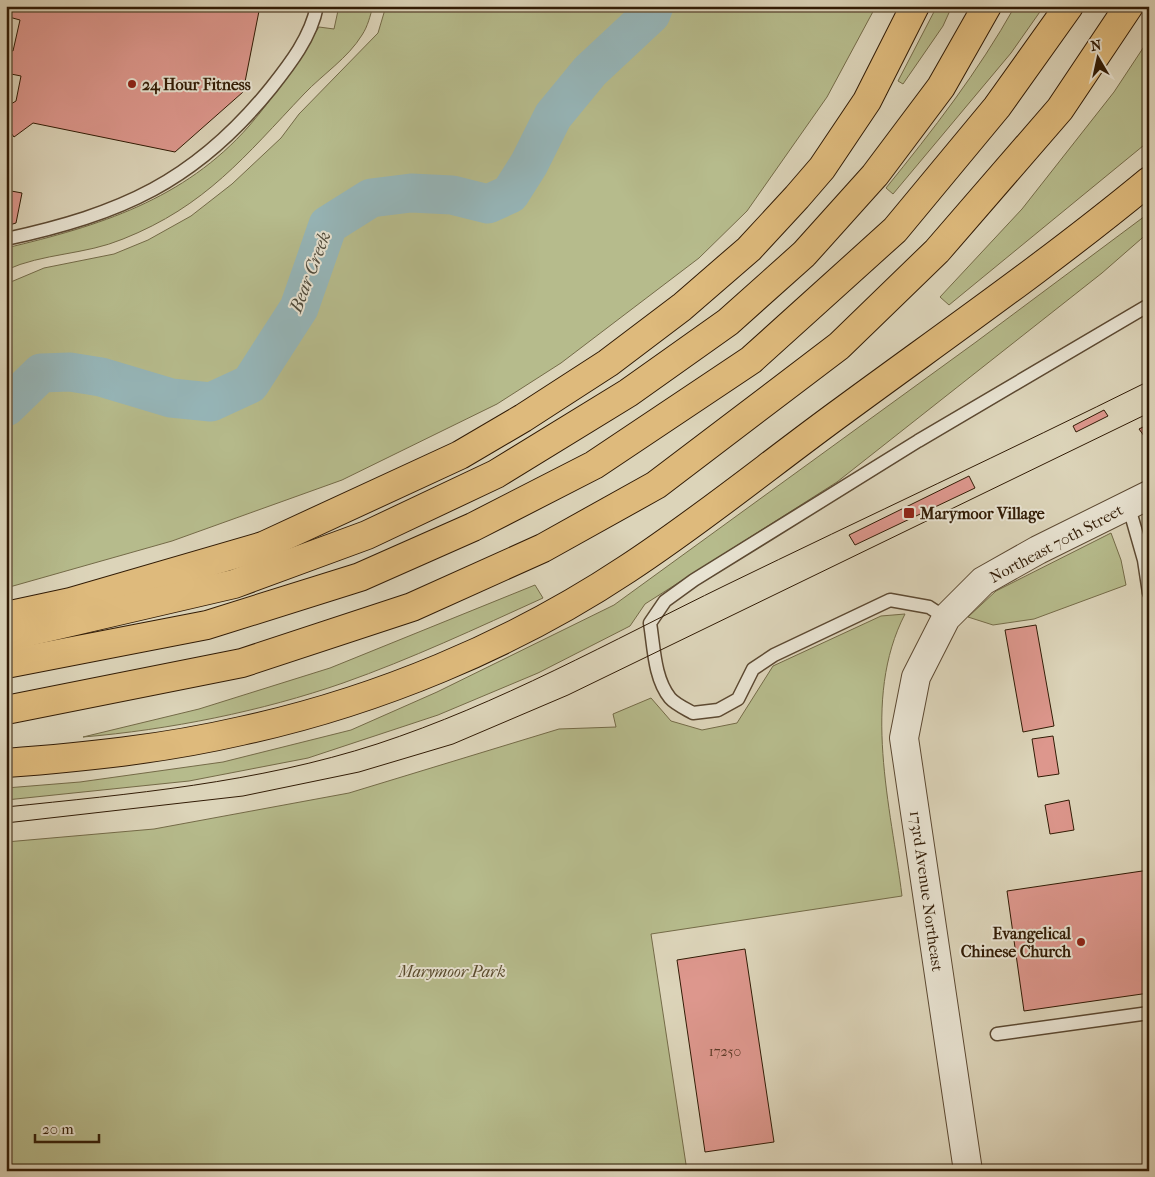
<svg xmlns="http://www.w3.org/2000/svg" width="1155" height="1177" font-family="'IM FELL French Canon',serif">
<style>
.green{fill:#b6bb8c;stroke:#746b48}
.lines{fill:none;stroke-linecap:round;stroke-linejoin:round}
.river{stroke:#96b6b9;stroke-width:39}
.building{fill:#dd978d;stroke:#311b05}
.service-casing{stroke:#5c4932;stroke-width:15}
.tertiary-casing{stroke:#5c4932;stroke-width:30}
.motorway-casing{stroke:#311b05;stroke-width:30}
.service{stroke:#e8e3d2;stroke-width:12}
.tertiary{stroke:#e8e3d2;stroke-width:28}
.motorway{stroke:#deba7c;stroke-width:28}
.tram{stroke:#311b05;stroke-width:1}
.poi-dot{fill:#8f2418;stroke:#e8e3d2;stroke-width:2}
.labels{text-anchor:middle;stroke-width:4;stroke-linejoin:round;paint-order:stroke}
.number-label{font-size:14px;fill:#5c3a27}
.poi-label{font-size:16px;font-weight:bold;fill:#311b05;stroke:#e8e3d2;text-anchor:start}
.street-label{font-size:16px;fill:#311b05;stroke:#e8e3d2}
.park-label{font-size:16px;font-style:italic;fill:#594b2e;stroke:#e8e3d2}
.water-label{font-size:18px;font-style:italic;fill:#4f4a3b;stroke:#e8e3d2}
</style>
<rect width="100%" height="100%" fill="#dcd4b9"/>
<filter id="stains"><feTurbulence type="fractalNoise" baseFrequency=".004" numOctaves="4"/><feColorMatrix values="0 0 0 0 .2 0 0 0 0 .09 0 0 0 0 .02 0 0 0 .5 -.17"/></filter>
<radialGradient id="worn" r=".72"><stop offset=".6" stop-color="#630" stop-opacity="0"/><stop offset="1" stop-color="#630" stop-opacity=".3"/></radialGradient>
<g class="green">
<path d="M339,6H373C370,16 368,26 362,35C348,58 323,74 304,94C245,156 206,206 123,239C85,255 43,253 6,270V248C99,226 184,200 249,126C276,95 297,61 319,27L334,29Z"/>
<path d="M386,6H876L827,97L747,211L699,258L561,363L497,404L342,480L172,541L6,588V284L44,268L114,254L148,240L191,216L232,184L281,138L299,114L378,33Z"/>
<path d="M937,6H952L943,26L903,84L898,81Z"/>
<path d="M1015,6H1044L1011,53L893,194L886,188C933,130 978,72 1015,6Z"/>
<path d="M1149,39V141L949,305L940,297L1022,209L1114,92Z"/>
<path d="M1149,213V232L1102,273L837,482L645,604L630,626L538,673L438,715L308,758L189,781L6,800V788L80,782L223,762L351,730L437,692L614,605L976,342Z"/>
<path d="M1111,533L1121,560L1126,585L1034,619L993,625L968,617L996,591Z"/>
<path d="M535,585L543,598C477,628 411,659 343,683C263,711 168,730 83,737L199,709L330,668Z"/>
<path d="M905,614C861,699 891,807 902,896L651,934L687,1171H6V842L154,829L349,793L559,729L616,727L613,714L651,698L671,721L702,730L737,723L773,666L881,616Z"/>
</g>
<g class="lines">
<path class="river" d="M6,407L41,373L70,372L101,377L171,398L211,402L250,384L299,308L328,225L371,198L411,193L452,195L488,204L510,194L529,164L553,116L590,71L651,14L654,6"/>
</g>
<g class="building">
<path d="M11,6H260L243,92L175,152L33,123L14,137L6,126V107L16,101L21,76L6,73V49L13,51L20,20L9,17Z"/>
<path d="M6,190L22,193L16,223L6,226Z"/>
<path d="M1104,410L1108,416L1076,432L1073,426Z"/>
<path d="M1149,424V439L1147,440L1139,429Z"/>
<path d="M969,476L975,488L855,545L849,535Z"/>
<path d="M1036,625L1054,726L1023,732L1005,630Z"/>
<path d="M1053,736L1059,774L1038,777L1032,739Z"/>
<path d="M1069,800L1074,830L1050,834L1045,805Z"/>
<path d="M1149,870V993L1024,1011L1007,891Z"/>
<path d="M745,949L774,1142L705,1152L677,960Z"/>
</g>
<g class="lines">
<defs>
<g id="service">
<path d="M6,239C121,214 195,182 271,88C290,64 311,37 317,6"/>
<path d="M1128,504L1144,560L1149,593"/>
<path d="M946,618L929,607L890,600L774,655L753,669L738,699L718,710L693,713C686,709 675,704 670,698C654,678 654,647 650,623L665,601L694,580L918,441L1149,305"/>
<path d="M997,1034L1149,1013"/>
</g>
<path id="tertiary" d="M968,1171L904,738L916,677L946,618L983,581L1038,550L1149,495"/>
<g id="motorway">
<path d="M6,616L71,602L263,546L460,455L523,418L608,363L682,307L749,249L797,197L822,168L867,101L915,6"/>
<path d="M6,637L234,584L367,535L496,474L628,393L728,322L804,254L875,175L941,87L987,6"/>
<path d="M6,664L207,625L360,577L473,527L594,465L751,360L895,230L997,107L1069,6"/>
<path d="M6,710L242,663L412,607L543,548L656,485L839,346L937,251L1060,109L1129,6"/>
<path d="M6,763C85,757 163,749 241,731C375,702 511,646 627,569C702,520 771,463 844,410C946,335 1051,262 1149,181"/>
</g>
</defs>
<use href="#service" class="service-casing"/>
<use href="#tertiary" class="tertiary-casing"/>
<use href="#motorway" class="motorway-casing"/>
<use href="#service" class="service"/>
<use href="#tertiary" class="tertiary"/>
<use href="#motorway" class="motorway"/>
<g class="tram">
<path d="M6,807C131,794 257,783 377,744C499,704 611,641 726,585C866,517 1008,451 1149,381"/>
<path d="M6,823L243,796L359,772L453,744L568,695L1149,413"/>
</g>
</g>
<g class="poi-dot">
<circle cx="132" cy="84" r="5"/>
<rect x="903" y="507" width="12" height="12" rx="2.5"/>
<circle cx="1081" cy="942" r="5"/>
</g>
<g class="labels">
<g class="number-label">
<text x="725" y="1056">17250</text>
</g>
<g class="poi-label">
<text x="142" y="90">24 Hour Fitness</text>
<text x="920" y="519">Marymoor Village</text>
<text x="1071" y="939" text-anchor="end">Evangelical<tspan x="1071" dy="18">Chinese Church</tspan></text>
</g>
<g class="street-label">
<text transform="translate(1056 543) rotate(-28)" y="6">Northeast 70th Street</text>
<text transform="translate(927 891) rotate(82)" y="6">173rd Avenue Northeast</text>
</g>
<g class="park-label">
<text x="452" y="977">Marymoor Park</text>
</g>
<g class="water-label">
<text transform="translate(310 272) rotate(-69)" y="6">Bear Creek</text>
</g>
</g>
<rect width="1155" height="1177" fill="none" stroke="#dcd4b9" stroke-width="25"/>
<rect x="8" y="8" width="1140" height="1162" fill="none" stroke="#311b05" stroke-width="2.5"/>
<rect x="12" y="12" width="1130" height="1152" fill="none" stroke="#311b05"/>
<g transform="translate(1098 58) rotate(351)" stroke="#e8e3d2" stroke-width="4" paint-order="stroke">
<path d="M0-4L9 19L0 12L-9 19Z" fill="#311b05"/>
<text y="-8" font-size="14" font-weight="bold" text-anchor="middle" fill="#311b05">N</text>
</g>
<path d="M35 1134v8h64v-8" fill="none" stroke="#311b05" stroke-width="2.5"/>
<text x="42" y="1134" font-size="15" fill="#311b05" stroke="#e8e3d2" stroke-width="4" paint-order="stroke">20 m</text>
<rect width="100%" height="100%" filter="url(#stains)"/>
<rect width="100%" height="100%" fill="url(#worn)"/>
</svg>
